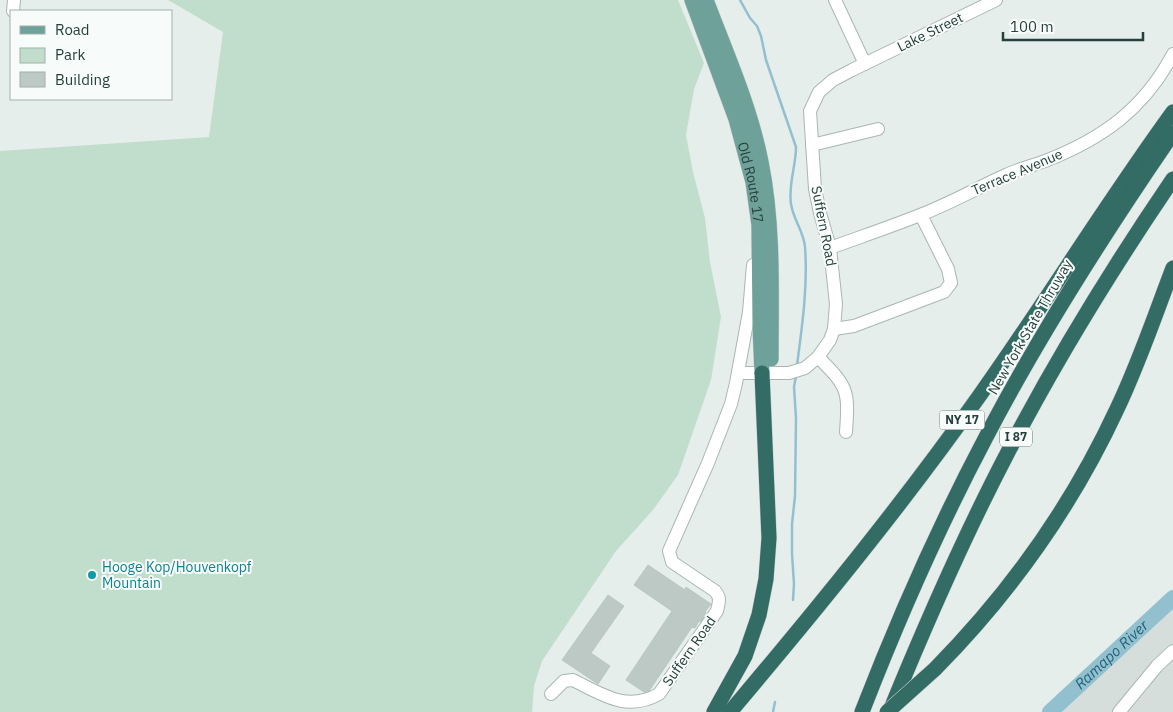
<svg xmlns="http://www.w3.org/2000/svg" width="1173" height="712" font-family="'IBM Plex Sans',sans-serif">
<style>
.built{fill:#d5dedb}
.green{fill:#c1decc}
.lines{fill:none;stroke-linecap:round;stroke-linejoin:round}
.stream{stroke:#92c0cf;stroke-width:2.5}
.river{stroke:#92c0cf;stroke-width:16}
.building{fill:#bcc9c5;stroke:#b9c8c3}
.minor-casing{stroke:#a9b6b4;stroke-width:14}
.major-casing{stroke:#c2cac8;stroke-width:16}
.highway-casing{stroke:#c2cac8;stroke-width:16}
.minor{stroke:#fff;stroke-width:12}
.major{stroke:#6ea199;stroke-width:15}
.highway{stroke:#336b65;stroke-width:15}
.highway-bridge-casing{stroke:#c2cac8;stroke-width:16;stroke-linecap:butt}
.highway-bridge{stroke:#336b65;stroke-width:15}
.culture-dot{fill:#0f9aa8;stroke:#f7fbf9;stroke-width:2}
.labels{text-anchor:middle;stroke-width:4;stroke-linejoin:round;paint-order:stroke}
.shield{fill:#f7fbf9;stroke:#657875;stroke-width:1}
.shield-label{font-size:12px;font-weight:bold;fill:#26403c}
.street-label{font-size:14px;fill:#26403c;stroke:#f7fbf9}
.culture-label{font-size:14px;fill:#0d838f;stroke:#f7fbf9;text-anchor:start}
.water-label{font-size:15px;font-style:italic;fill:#226279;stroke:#f7fbf9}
</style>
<rect width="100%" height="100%" fill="#e6eeec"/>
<path class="built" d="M1173,599V712H1050L1124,642Z"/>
<path class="green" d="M168,0H678L704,63L694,89L686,135L693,172L705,218L710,262L721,317L711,380L678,475L653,510L616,551L542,661L534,686L532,712H0V151L209,137L223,32Z"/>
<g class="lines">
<g class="stream">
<path d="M740,0L750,18L757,26L761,36L766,60L796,147C796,166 788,185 791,204C793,219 804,232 805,247C808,286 802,327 797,365"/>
<path d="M793,600L794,584L792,554V524L795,496L796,418L794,387L796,376"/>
<path d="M773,712L775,702"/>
</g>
<path class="river" id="s1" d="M1050,712L1173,598"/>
</g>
<g class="building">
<path d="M648,565L685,590L686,587L711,604L705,612L708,614L702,623L699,621L695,628L692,627L647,694L626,680L672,611L634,585Z"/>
<path d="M608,595L624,606L591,653L610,666L598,684L562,660Z"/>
</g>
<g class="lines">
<defs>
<g id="minor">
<path d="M835,0L865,64"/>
<path d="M13,11L14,0"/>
<path d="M812,145L878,129"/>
<path d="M830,248C860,237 890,227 920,215C949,204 977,188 1006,175C1018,169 1032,166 1045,161C1102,139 1144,109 1173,54"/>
<path d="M834,329L854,326L944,292L951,283L948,269L921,215"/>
<path d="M818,357C848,387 849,390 846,432"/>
<path d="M738,373H789L805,368L818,357L830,340L834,329L836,304L830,248L820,213L815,189L810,111L819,92L833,80L852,70L996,0"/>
<path d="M551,694L564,681L573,680C603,695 627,712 659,694L717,611C719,602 721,598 715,591L672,562L669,551L708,463L731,404L736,383L749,312L753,265"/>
<path d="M1119,712L1157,666L1173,651"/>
</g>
<g id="major">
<path id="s2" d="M692,0L736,119L753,182L759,225L760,324L762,373"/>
<path d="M706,0C726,53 750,106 761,162C774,227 771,294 771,359"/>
</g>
<g id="highway">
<path d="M935,669C1010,593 1072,506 1117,409C1139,363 1155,315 1173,268"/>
<path d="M890,711C926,623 964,536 1008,452C1057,358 1113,267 1173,179"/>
<path d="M714,712L745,656L759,615L766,579L769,538L762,373"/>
<path d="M730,712C817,609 902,505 980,395C1046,302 1106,204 1173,112"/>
<path d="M862,712C898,619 938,528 985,439C1040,333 1105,232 1173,133"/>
</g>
</defs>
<use href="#minor" class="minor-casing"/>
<use href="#major" class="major-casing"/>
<use href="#highway" class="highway-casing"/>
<use href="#minor" class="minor"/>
<use href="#major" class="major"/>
<use href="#highway" class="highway"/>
<defs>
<path id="highway-bridge" d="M887,712L935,669"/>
</defs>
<use href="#highway-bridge" class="highway-bridge-casing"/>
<use href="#highway-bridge" class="highway-bridge"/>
</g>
<circle class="culture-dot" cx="92" cy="575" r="5"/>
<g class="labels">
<g class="shield">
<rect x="939.5" y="410.5" width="45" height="19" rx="4"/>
<rect x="1000" y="427.5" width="32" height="19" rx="4"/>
</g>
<g class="shield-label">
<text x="962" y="424">NY 17</text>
<text x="1016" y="441">I 87</text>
</g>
<g class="street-label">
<text transform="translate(930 32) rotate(-26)" y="5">Lake Street</text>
<text transform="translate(1017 172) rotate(-23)" y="5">Terrace Avenue</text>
<text dy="5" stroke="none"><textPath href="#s2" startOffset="192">Old Route 17</textPath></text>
<text transform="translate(824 226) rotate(79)" y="5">Suffern Road</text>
<text transform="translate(1030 327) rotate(-60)" y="5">New York State Thruway</text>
<text transform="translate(689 651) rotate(-55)" y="5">Suffern Road</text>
</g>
<g class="culture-label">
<text x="102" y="572">Hooge Kop/Houvenkopf<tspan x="102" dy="16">Mountain</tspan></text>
</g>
<g class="water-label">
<text dy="5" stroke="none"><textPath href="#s1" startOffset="84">Ramapo River</textPath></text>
</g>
</g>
<rect x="10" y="10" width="162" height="90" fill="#f7fbf9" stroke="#a3b0ad"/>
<rect x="20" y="26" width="25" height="8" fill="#6ea199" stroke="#a3b0ad"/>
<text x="55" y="35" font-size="15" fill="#26403c">Road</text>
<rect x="20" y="48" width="25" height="15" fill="#c1decc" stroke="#a3b0ad"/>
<text x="55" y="60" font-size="15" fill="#26403c">Park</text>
<rect x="20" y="72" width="25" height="15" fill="#bcc9c5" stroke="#a3b0ad"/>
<text x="55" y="85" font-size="15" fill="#26403c">Building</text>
<path d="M1003 32v8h140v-8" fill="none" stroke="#26403c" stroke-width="2.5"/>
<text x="1010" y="32" font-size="15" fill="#26403c" stroke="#f7fbf9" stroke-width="4" paint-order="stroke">100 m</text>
</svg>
